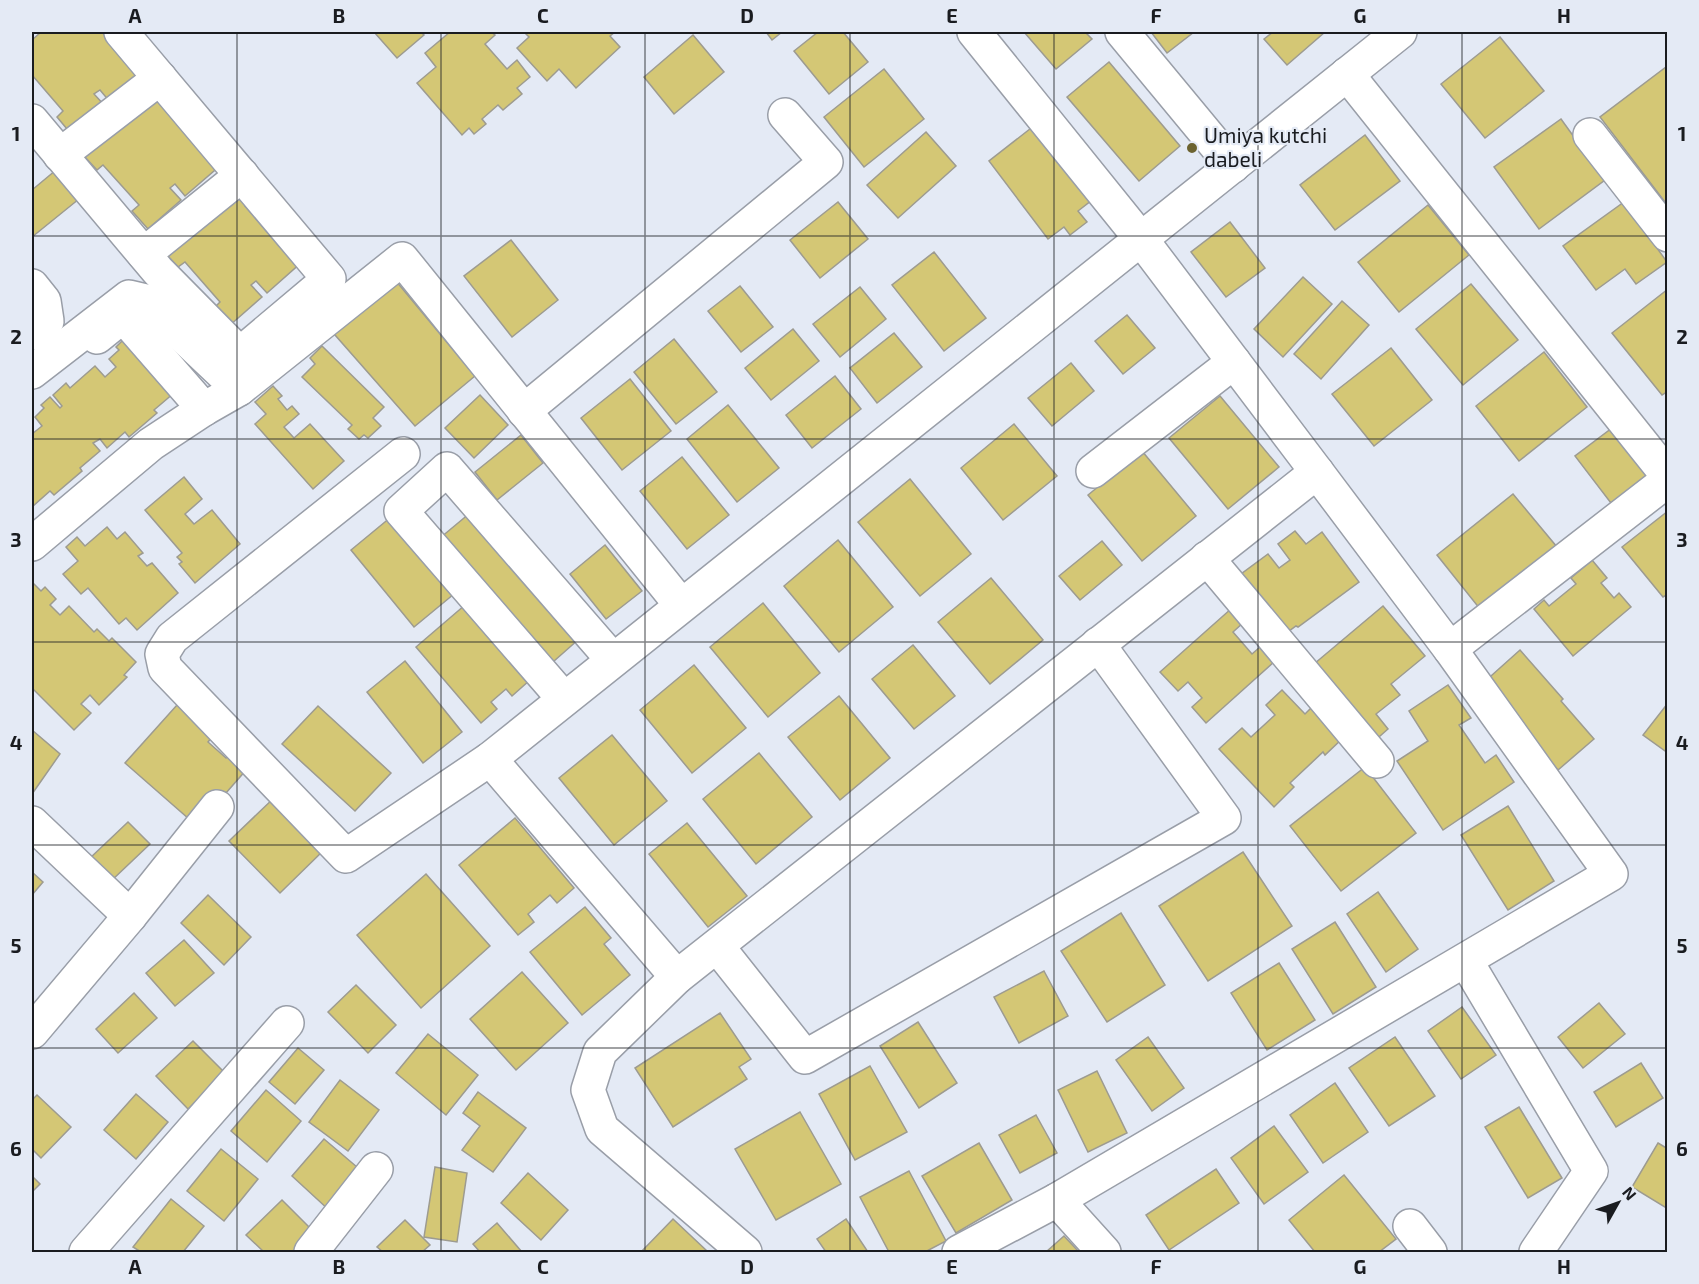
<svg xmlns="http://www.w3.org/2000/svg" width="1699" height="1284" font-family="'Exo 2',sans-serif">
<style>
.building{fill:#d4c775;stroke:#9d9b90;stroke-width:1.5}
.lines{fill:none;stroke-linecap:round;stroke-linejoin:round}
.minor-casing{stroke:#999ea8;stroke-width:36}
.minor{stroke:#fff;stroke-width:33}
.grid{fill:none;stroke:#1a1c20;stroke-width:1.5;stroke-opacity:0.55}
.poi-dot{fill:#6c6330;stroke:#e4eaf5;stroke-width:2}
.labels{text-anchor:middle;stroke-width:4.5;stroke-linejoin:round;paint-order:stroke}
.poi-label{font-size:21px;fill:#1a1c20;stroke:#e4eaf5;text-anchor:start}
.neatline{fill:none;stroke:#1a1c20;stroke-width:2}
.grid-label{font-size:20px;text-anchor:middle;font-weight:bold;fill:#1a1c20}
</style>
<rect width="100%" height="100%" fill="#e4eaf5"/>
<g class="building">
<path d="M41,32H102L124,56L147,70L110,102L100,90L94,94L105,106L72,135L57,117L63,111L32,75V40Z"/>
<path d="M374,32H421L424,35L397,58Z"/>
<path d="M450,32H491L495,35L485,44L507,69L517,60L530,77L517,88L522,94L503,110L498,105L482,119L486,124L474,134L469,128L462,135L417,83L436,67L425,53Z"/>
<path d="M524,32H615L610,36L620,47L576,88L559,69L547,81L517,48L529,37Z"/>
<path d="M766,32H782L772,40Z"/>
<path d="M818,32H843L868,62L829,94L794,51Z"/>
<path d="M1024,32H1085L1092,39L1056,69Z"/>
<path d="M1151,32H1194L1167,53Z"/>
<path d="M1273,32H1325L1287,65L1264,39Z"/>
<path d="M693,35L724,72L674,114L644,77Z"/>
<path d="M1500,37L1544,91L1485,138L1441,84Z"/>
<path d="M1109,62L1180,146L1139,181L1067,97Z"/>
<path d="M1666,67L1668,69V206L1600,117Z"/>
<path d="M884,69L924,119L864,167L824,117Z"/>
<path d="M158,90L169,104L164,109L199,150L222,164L185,196L175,184L170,188L181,200L148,229L132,211L139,205L103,165L97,170L83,155Z"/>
<path d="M1561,119L1605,180L1539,229L1494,167Z"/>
<path d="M1035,125L1092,200L1078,211L1087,222L1070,235L1064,227L1048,239L989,161Z"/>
<path d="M926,132L956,166L898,218L867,185Z"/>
<path d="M1365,135L1400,181L1335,230L1300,185Z"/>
<path d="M56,170L79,199L32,237V190Z"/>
<path d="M239,187L251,201L245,206L280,247L303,261L267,293L256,281L251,285L262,297L229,326L214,308L220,302L185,262L178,267L164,252Z"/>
<path d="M838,202L868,239L820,278L790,240Z"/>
<path d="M1624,202L1667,262L1636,284L1625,269L1596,290L1563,246Z"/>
<path d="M1428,205L1469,255L1399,312L1358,262Z"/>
<path d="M1230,222L1265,268L1226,297L1191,252Z"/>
<path d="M511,240L558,300L512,337L464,276Z"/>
<path d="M934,252L986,318L944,351L892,285Z"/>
<path d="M391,275L475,376L415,426L328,327Z"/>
<path d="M1303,277L1332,304L1283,357L1254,329Z"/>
<path d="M1471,284L1518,340L1463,385L1416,329Z"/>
<path d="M740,286L773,327L741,352L708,311Z"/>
<path d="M860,287L886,319L840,357L813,324Z"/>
<path d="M1668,289V391L1662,395L1612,333Z"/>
<path d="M1342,301L1369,325L1321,379L1294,354Z"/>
<path d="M1127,315L1155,348L1123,374L1095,341Z"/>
<path d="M793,329L819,361L771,400L745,368Z"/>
<path d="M894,333L922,367L877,403L850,368Z"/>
<path d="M125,338L174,393L154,410L157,413L129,437L125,432L107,448L100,439L93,443L100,451L80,468L82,471L54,495L50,491L33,506L32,434L42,426L35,417L44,408L41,405L50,397L60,408L62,406L53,395L66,383L70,388L95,366L105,377L116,367L109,359L119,350L116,347Z"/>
<path d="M674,339L717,392L676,424L634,372Z"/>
<path d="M322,346L384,407L373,418L381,426L368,438L364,435L359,439L348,429L352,425L302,377L315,364L310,358Z"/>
<path d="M1391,348L1432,400L1374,446L1332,394Z"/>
<path d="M1544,352L1587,407L1519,461L1476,406Z"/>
<path d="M1071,363L1094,391L1052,426L1028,398Z"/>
<path d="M835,376L861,409L812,448L786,415Z"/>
<path d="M630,379L671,431L622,470L581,418Z"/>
<path d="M273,386L282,396L278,399L287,410L292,406L299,414L284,427L294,438L310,424L344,461L313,489L255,424L266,414L255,402Z"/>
<path d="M480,395L508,425L474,458L445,428Z"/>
<path d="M1220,396L1279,467L1228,509L1169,438Z"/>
<path d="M728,405L779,468L737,502L687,439Z"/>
<path d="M1014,424L1057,476L1003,520L961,468Z"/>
<path d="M1612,428L1651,478L1614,507L1575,456Z"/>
<path d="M521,435L543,463L497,500L475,472Z"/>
<path d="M1142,451L1196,516L1142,561L1088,495Z"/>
<path d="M682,457L729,515L687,549L640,491Z"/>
<path d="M184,477L202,499L185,514L194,524L212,510L240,544L195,583L179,564L182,562L177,557L182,553L145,510Z"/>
<path d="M910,479L971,554L920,596L858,522Z"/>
<path d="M1513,494L1557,547L1480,609L1437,555Z"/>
<path d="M1668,511V594L1663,597L1622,547Z"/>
<path d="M470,513L579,639L545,669L434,543Z"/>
<path d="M391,517L454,594L414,627L351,550Z"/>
<path d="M107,527L117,539L125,532L143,553L138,556L147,566L152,563L178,593L137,630L126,618L119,624L88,588L81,594L63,574L78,561L66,547L77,537L85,546Z"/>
<path d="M1295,531L1306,544L1322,532L1359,582L1298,627L1296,626L1281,637L1237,577L1268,554L1279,568L1290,560L1278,544Z"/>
<path d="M838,540L893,607L839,652L784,586Z"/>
<path d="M1102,541L1122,565L1080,600L1059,576Z"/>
<path d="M605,545L642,591L606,619L570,574Z"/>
<path d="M1592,560L1607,578L1601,583L1614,598L1619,593L1631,607L1573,656L1534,609L1544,600L1549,606L1576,584L1571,578Z"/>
<path d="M991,578L1043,640L990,684L938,622Z"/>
<path d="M32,582L41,591L45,587L56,599L50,605L60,615L69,606L94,632L97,629L109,641L112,638L136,662L124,675L127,677L99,705L90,695L81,704L91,713L74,730L32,688Z"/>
<path d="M763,603L820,673L768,717L710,647Z"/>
<path d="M465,605L530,680L512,696L506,689L491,702L497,709L481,723L416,647Z"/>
<path d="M1383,606L1425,656L1391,684L1400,695L1376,714L1388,729L1371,744L1308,669Z"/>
<path d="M1232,608L1244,622L1233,632L1252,654L1260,647L1274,662L1206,723L1192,707L1202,698L1188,682L1178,691L1160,672Z"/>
<path d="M913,645L955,696L914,729L872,679Z"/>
<path d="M1520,650L1563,699L1561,701L1594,739L1558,770L1482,684Z"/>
<path d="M405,661L462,732L423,763L367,692Z"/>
<path d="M694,665L746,728L692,773L640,710Z"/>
<path d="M1448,685L1471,718L1459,725L1485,763L1496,755L1514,782L1443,830L1397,761L1428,741L1409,711Z"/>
<path d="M1282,690L1305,714L1313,706L1343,738L1325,755L1323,752L1290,783L1294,787L1274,807L1219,749L1242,728L1251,737L1275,715L1266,705Z"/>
<path d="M839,696L890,758L840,800L788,737Z"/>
<path d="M1668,703V753L1643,735Z"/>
<path d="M177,705L213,736L208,742L226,758L230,754L247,769L197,826L125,763Z"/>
<path d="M318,706L391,773L355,811L282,744Z"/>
<path d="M32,730L60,754L32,794Z"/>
<path d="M612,735L667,801L614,845L559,778Z"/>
<path d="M759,753L812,817L756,864L703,799Z"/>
<path d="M1365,767L1416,833L1341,891L1290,826Z"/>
<path d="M276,796L326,848L280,893L229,841Z"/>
<path d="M1508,806L1554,881L1508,910L1461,835Z"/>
<path d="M515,818L574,888L557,903L550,895L528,914L534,922L518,935L459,865Z"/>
<path d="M128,822L150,844L110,882L88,860Z"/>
<path d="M687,823L747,896L708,927L649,854Z"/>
<path d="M1243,852L1292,926L1208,981L1159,906Z"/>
<path d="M32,872L43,882L32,895Z"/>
<path d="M426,874L490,946L421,1008L357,935Z"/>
<path d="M1378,892L1418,949L1386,972L1347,914Z"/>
<path d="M208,895L251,937L224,965L181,923Z"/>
<path d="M585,907L611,938L604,944L630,975L582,1015L530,952Z"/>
<path d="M1121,913L1165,985L1107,1022L1061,951Z"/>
<path d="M1335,922L1376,987L1333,1014L1292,949Z"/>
<path d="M184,940L214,973L175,1006L146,973Z"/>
<path d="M1279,963L1315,1020L1267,1050L1231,993Z"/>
<path d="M1044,971L1068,1016L1019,1043L994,997Z"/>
<path d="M522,972L568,1023L516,1070L470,1019Z"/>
<path d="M356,985L396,1025L368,1053L328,1012Z"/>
<path d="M134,993L157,1018L118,1053L96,1029Z"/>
<path d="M1599,1003L1625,1034L1583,1068L1558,1037Z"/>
<path d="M1462,1007L1496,1055L1461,1079L1428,1031Z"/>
<path d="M720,1013L751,1059L739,1067L747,1079L673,1127L635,1068Z"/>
<path d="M918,1022L957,1083L919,1108L880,1046Z"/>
<path d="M428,1034L478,1075L446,1115L396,1073Z"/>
<path d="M1148,1037L1184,1088L1152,1111L1116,1060Z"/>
<path d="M1395,1037L1435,1096L1389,1126L1349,1068Z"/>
<path d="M193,1041L225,1073L188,1109L156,1076Z"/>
<path d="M298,1048L324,1070L295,1104L269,1082Z"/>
<path d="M1641,1063L1663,1098L1616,1127L1594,1092Z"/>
<path d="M870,1066L907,1132L855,1160L819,1094Z"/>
<path d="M1097,1071L1127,1133L1088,1152L1058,1090Z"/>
<path d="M340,1080L379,1110L348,1151L309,1122Z"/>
<path d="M1335,1083L1368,1132L1323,1163L1290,1115Z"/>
<path d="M266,1090L301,1121L267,1162L231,1131Z"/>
<path d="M478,1092L526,1128L493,1172L462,1150L480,1126L463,1113Z"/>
<path d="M136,1094L168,1122L136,1159L104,1130Z"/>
<path d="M37,1095L71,1127L41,1158L32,1149V1100Z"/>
<path d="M1519,1107L1562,1178L1528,1198L1485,1127Z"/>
<path d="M800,1112L841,1184L776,1220L735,1149Z"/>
<path d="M1036,1115L1057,1153L1020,1173L999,1135Z"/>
<path d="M1274,1126L1308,1172L1264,1204L1231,1158Z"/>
<path d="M324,1139L364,1173L330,1211L292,1176Z"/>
<path d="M979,1143L1012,1200L956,1233L922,1176Z"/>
<path d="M1658,1143L1668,1149V1209L1632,1187Z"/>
<path d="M221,1149L258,1179L224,1221L187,1191Z"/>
<path d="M435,1167L467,1173L457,1242L424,1237Z"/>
<path d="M1216,1169L1239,1203L1169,1250L1146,1215Z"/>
<path d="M909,1171L946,1241L925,1252H889L860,1197Z"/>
<path d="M528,1173L568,1210L541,1240L501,1203Z"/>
<path d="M1344,1175L1396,1239L1379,1252H1315L1289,1220Z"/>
<path d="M32,1176L40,1184L32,1192Z"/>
<path d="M171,1199L204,1226L183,1252H141L133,1247Z"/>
<path d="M282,1200L314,1232L294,1252H264L246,1235Z"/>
<path d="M673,1219L707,1251L706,1252H641Z"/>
<path d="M846,1219L868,1252H826L817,1239Z"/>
<path d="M405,1220L430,1245L422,1252H383L377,1247Z"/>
<path d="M497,1223L522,1252H480L473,1244Z"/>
<path d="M1064,1236L1079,1252H1046Z"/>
</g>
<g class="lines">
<defs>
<g id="minor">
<path d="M1122,32L1233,166"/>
<path d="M1347,74L1668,476"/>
<path d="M32,121L158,271L240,354L329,279L121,32"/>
<path d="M1590,135L1668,235"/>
<path d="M60,155L160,78"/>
<path d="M144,254L242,175"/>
<path d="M32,286L44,301L47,321L32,333"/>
<path d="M97,337L123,316L204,409"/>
<path d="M32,372L129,297L146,301L239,389"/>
<path d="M524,411L826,162L785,115"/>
<path d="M403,454L172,638L162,654L165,668L346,856L490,759L1400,32"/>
<path d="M1093,471L1234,362"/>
<path d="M32,544L151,444L204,409L239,389L402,259L681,605"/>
<path d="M1207,558L1377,761"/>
<path d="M1450,649L1668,480"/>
<path d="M564,699L401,511L447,469L613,660"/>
<path d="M490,759L677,977"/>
<path d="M32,823L130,916"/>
<path d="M717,946L805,1057L1224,818L1098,644"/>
<path d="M1466,961L1591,1171L1536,1252"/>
<path d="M32,1032L130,916L217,807"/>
<path d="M1057,1200L1104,1252"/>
<path d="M1410,1226L1430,1252"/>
<path d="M86,1252L287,1023"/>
<path d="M311,1252L376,1169"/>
<path d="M745,1252L602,1129L588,1090L600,1052L677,977L1317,472"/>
<path d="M959,1252L1057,1200L1611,874L1450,649L1317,472L1141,239L974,32"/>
</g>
</defs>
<use href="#minor" class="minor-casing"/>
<use href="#minor" class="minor"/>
</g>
<path class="grid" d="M237,32V1252M441,32V1252M645,32V1252M850,32V1252M1054,32V1252M1258,32V1252M1462,32V1252M32,236H1668M32,439H1668M32,642H1668M32,845H1668M32,1048H1668"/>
<circle class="poi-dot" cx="1192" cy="148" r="6"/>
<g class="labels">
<g class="poi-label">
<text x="1204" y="143">Umiya kutchi<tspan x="1204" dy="24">dabeli</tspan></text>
</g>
</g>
<rect width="1699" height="1284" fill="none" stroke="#e4eaf5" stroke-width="66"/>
<g transform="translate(1618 1203) rotate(50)" stroke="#e4eaf5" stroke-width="4.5" paint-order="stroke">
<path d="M0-4.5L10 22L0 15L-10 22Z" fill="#1a1c20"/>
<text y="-9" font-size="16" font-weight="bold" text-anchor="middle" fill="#1a1c20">N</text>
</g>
<rect x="33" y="33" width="1633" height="1218" class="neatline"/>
<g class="grid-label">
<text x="135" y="23">A</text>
<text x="339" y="23">B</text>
<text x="543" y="23">C</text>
<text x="747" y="23">D</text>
<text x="952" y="23">E</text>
<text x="1156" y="23">F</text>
<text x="1360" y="23">G</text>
<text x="1564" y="23">H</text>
<text x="16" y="141">1</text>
<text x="1682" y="141">1</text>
<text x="16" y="344">2</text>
<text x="1682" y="344">2</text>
<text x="16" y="547">3</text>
<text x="1682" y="547">3</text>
<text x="16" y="750">4</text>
<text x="1682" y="750">4</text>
<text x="16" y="953">5</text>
<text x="1682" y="953">5</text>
<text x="16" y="1156">6</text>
<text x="1682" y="1156">6</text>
<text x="135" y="1274">A</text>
<text x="339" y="1274">B</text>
<text x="543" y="1274">C</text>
<text x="747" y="1274">D</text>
<text x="952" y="1274">E</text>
<text x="1156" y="1274">F</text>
<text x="1360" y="1274">G</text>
<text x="1564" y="1274">H</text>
</g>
</svg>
